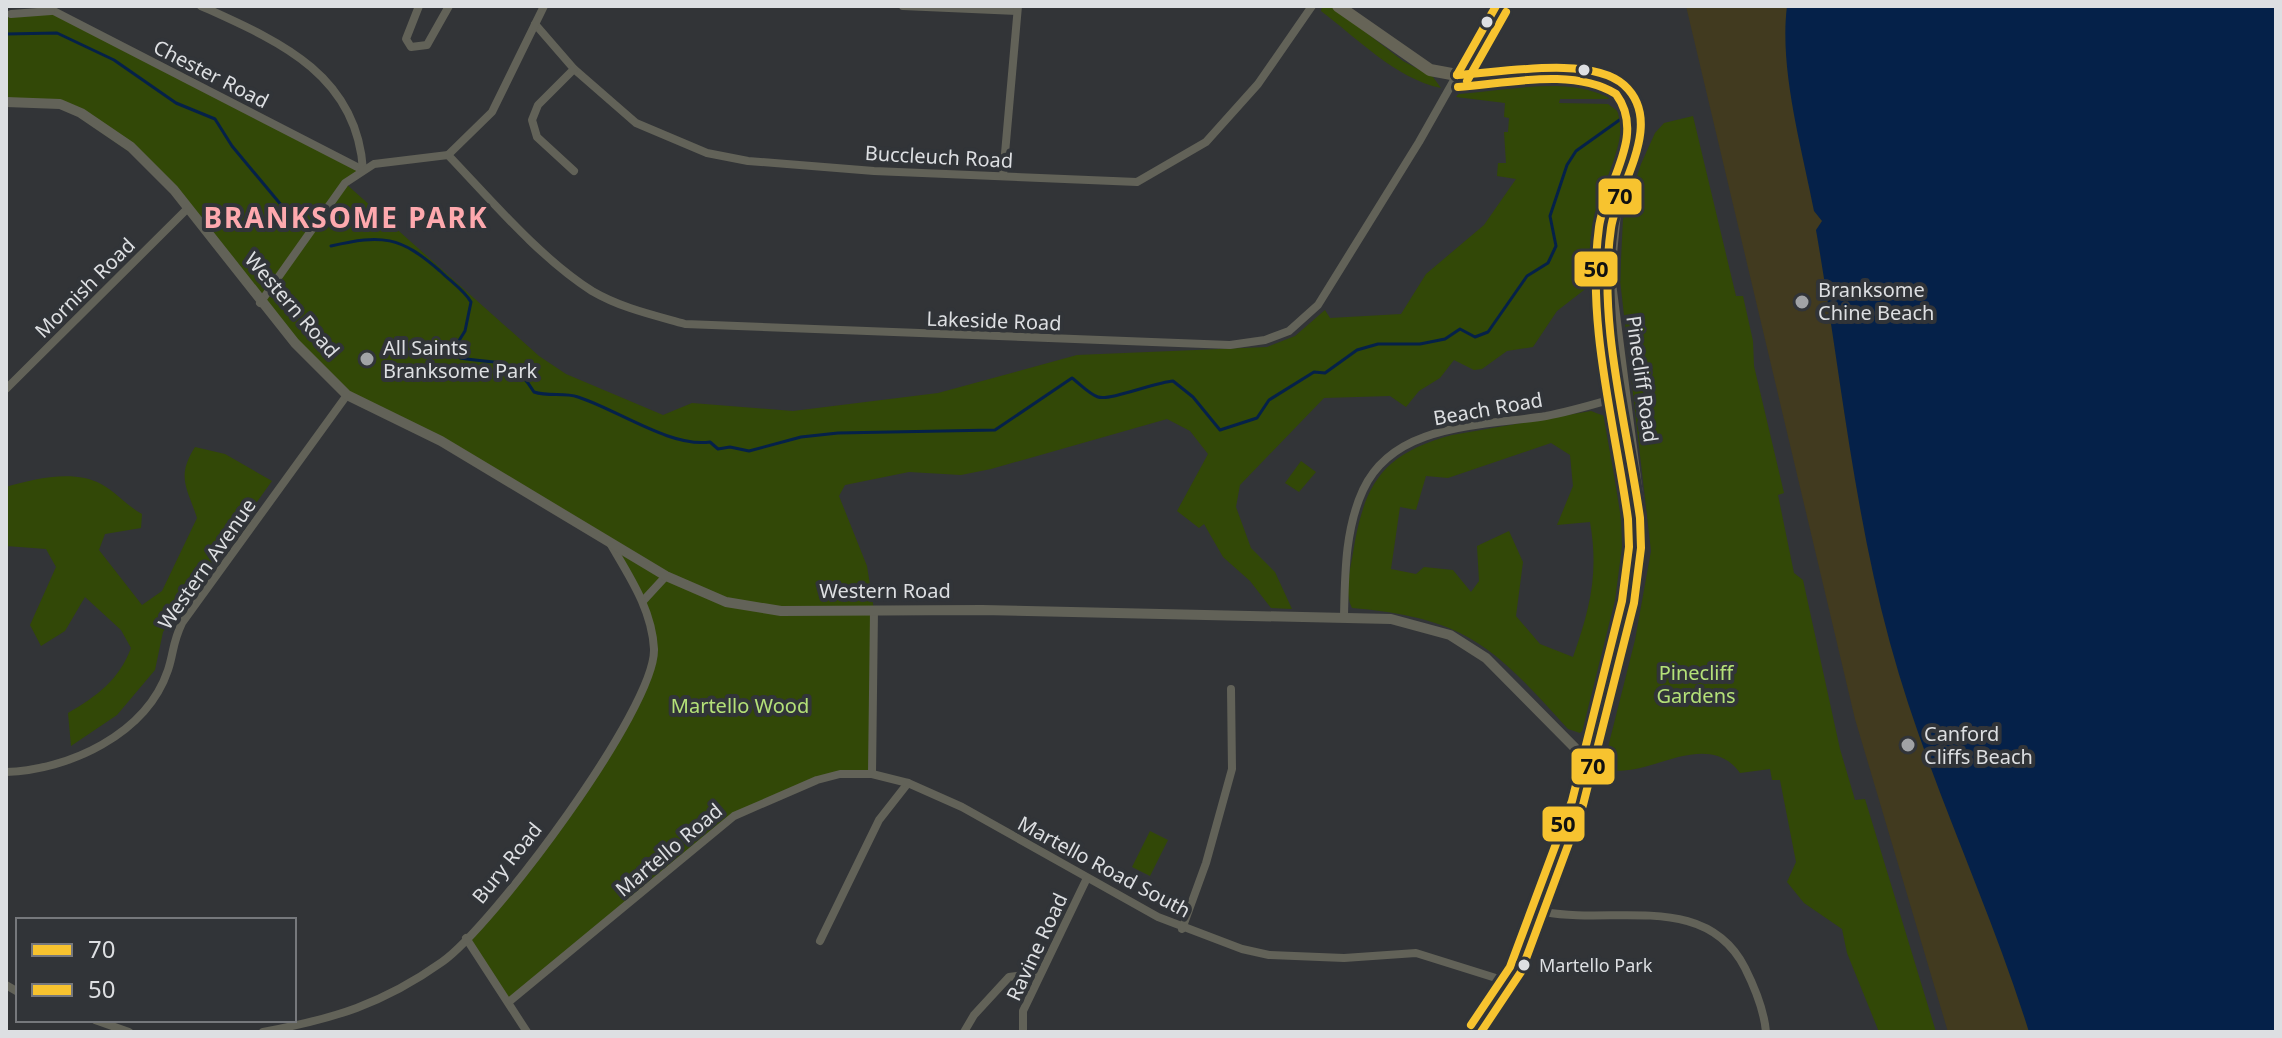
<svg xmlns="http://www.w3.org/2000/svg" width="2282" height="1038" font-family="'Noto Sans',sans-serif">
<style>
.green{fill:#324807;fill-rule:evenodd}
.sand{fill:#413a1f}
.water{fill:#052149}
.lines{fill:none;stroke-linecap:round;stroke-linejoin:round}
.stream{stroke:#052149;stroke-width:3}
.minor{stroke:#626258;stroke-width:8}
.tertiary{stroke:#626258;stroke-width:10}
.secondary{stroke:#666457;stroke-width:12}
.bus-1-casing{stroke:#313438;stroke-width:14}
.bus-2-casing{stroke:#313438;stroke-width:14}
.bus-1{stroke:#f7c32f;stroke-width:8}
.bus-2{stroke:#f7c32f;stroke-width:8}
.bus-dot{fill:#dddfe2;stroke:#313438;stroke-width:3}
.poi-dot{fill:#a1a3a6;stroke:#313438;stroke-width:3}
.labels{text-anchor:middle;stroke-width:8;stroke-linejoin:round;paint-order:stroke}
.bus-label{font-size:18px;fill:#dddfe2;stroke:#313438;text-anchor:start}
.street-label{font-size:20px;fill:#dddfe2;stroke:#313438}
.poi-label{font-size:20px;fill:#dddfe2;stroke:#313438;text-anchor:start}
.park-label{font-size:20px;fill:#b4e178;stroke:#313438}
.district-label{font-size:28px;font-weight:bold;letter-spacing:2px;fill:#fea9ae;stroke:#313438}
.line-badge{stroke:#313438;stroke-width:3}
.pale-badge-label{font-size:22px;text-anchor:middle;font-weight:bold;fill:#111}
</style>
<rect width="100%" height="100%" fill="#323437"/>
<g class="green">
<path d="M1322,6L1333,7L1403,61L1433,77L1441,88C1396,79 1357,38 1321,11Z"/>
<path d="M54,11L363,170L345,183L539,356L566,374L663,415L692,403L793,411L938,393L1077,355L1267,347L1295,336L1325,310L1330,318L1401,314L1426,274L1484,225L1516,179L1497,176L1498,163H1506L1504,132H1508L1509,118L1504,117L1505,103L1456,97L1464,87C1484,78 1594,77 1612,90L1614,96L1608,99H1560L1559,103L1608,104L1631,121V136L1596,227L1597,280L1557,311L1533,347L1507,351L1482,369L1474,370L1454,360L1440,378L1419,391L1406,407L1390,396L1324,398L1240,485L1236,507L1251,548L1275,572L1292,609L1271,608L1250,581L1223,557L1204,524L1199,528L1177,511L1208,454L1190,431L1167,419L991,469L961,475L909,472L845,485L839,496L867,566L874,610L872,774H840L734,816L510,1001L466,938L511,887L600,768L644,683L654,650L643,601L608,539L441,441L362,404L310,360L153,168L60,104L6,102V14Z"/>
<path d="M1693,116L1736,296H1743L1753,341L1754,366L1784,493L1778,495L1794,573L1803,580L1840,749L1855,800L1865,799L1936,1032H1879L1847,953L1842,929L1804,903L1787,882L1796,862L1780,780H1772L1770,769L1740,773C1715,738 1673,760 1640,768C1628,771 1615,771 1602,771L1635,640L1651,551L1620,280L1623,219L1641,164L1655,133L1664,123Z"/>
<path d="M1591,411C1598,414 1608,416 1613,421C1623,434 1623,453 1626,468C1641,550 1628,638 1589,712L1590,723L1580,733L1568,729C1494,647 1467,618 1352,608C1344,593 1350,570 1353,553C1364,485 1381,454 1452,435ZM1551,443L1570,455L1573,486L1557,525L1590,522C1599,573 1590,609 1573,657L1540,644L1516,616L1523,562L1509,531L1477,546L1479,581L1471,592L1453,570L1424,567L1416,574L1391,569L1400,507L1416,510L1426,476L1448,478Z"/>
<path d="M195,447L225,454L272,481L163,632L155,670L117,715L71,746L68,713C97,696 119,680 131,648L121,630L85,597L65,631L41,646L30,625L56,567L46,549L6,546V487C33,479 74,469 101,484C116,492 127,506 142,514L141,528L105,534L99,550L142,605L162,591L197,518C187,487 176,477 195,447Z"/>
<path d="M1301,461L1316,472L1299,492L1285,483Z"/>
<path d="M1150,831L1168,840L1150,876L1132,867Z"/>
</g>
<path class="sand" d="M1686,6H1804L2046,1032H1948L1855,719Z"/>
<path class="water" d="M1787,6H2276V1032H2029C1988,900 1926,776 1890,643C1853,507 1840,368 1816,230L1822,221L1814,211C1802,148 1779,70 1787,6Z"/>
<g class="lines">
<g class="stream">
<path d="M6,34L57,33L114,60L176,103L215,119L232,146L297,224"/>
<path d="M331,246C382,234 400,236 440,271C450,281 464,290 471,302L465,331L455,347L460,358C500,365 511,355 534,392C549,397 564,392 578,397C616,409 671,448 710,442L718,449L730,447L749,451L801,437L838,433L995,430L1072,378C1080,384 1089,394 1098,397C1110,401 1156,382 1173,381L1193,397L1220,430L1257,418L1269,400L1314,372L1325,373L1357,350L1378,344H1420L1445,339L1460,329L1475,337L1488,332L1527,276L1548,263L1556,246L1550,216L1567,165L1576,151L1625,116"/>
</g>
<g class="minor">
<path d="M44,6L363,170"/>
<path d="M201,6C276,40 357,73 363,170"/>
<path d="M419,6L406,39L411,47L427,45L449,6"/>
<path d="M903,6L1017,11"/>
<path d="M11,14L51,11"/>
<path d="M535,24L574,69L636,123L707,153L748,161L874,171L1137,182L1206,142L1258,84L1312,6"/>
<path d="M574,69L538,105L532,120L537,137L574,171"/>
<path d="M448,155C491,200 540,258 592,291C621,308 653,315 685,324L1230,345L1265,340L1289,331L1318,305L1419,142L1496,6"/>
<path d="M1003,176L1018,6"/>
<path d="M260,303L345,183L374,164L448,155L492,112L544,6"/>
<path d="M6,389L186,210"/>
<path d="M643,601L666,576"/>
<path d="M1344,616C1345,574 1345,529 1363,490C1394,422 1484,426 1546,416C1573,411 1598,403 1623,396"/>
<path d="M6,772C68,770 146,735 168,670C174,652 172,644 182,623L347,395"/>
<path d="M872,774L874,610"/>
<path d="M1545,912C1614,925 1706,891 1745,968C1755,988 1764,1009 1766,1032"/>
<path d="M1182,929L1206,863L1232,769L1231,689"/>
<path d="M466,938L527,1032"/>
<path d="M820,941L879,820L908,783"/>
<path d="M6,985L18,992"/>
<path d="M510,1001L734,816L817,780L840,774H872L908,783L962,807L1158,917L1242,949L1269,955L1344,958L1416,953L1515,984"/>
<path d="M95,1020L129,1032"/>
<path d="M263,1032C333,1019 383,1004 442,962C492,927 656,708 654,649C652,609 629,576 610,543"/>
<path d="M964,1032L974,1015L1009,977L1039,973"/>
<path d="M1023,1032V1011L1087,878"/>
</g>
<path class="tertiary" d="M6,102L60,104L81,113L131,147L174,190L295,343L347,395L441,441L666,576L726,602L781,611L982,610L1391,619L1450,635L1486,658L1578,751L1595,756"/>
<path class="secondary" d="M1338,6L1430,70L1457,75L1585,70L1621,83L1635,101L1640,114L1639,141L1616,202L1609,275L1640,518L1641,548L1634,603L1583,805L1521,972L1481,1032"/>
<defs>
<g id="bus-1">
<path d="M1457,75C1499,73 1591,55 1624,85C1666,123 1617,186 1611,228C1597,323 1627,425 1640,518L1641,548L1634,603L1583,805L1521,972L1481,1032"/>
<path d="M1457,75L1496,6"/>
</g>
<g id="bus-2">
<path d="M1467,81L1506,12"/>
<path d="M1458,87C1506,84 1572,67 1616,94C1647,136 1605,183 1599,227C1586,323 1615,425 1628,519L1629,547L1622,601L1572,801L1510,967L1471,1025"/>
</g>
</defs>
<use href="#bus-1" class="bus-1-casing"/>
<use href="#bus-2" class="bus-2-casing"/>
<use href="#bus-1" class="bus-1"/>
<use href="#bus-2" class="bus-2"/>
</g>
<g class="bus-dot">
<circle cx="1487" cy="22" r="7"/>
<circle cx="1584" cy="70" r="7"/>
<circle cx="1524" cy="965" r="7"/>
</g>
<g class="poi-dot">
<circle cx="1802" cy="302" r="8"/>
<circle cx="367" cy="359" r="8"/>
<circle cx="1908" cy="745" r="8"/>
</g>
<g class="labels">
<g class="bus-label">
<text x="1539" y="972">Martello Park</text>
</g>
<g class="street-label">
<text transform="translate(211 74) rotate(27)" y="7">Chester Road</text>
<text transform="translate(939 157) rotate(3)" y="7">Buccleuch Road</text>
<text transform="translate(85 288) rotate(-45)" y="7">Mornish Road</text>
<text transform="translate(292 305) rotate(49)" y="7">Western Road</text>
<text transform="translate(994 321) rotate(2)" y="7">Lakeside Road</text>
<text transform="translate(1642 379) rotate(82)" y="7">Pinecliff Road</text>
<text transform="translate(1488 409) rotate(-10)" y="7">Beach Road</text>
<text transform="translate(207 564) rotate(-55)" y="7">Western Avenue</text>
<text x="885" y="598">Western Road</text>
<text transform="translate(669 850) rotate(-40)" y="7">Martello Road</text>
<text transform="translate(507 863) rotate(-51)" y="7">Bury Road</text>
<text transform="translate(1104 867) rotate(28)" y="7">Martello Road South</text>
<text transform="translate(1037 947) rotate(-65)" y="7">Ravine Road</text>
</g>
<g class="poi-label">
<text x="1818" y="297">Branksome<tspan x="1818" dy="23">Chine Beach</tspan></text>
<text x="383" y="355">All Saints<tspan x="383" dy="23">Branksome Park</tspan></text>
<text x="1924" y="741">Canford<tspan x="1924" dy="23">Cliffs Beach</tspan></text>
</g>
<g class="park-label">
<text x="1696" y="680">Pinecliff<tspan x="1696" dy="23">Gardens</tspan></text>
<text x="740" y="713">Martello Wood</text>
</g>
<g class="district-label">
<text x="346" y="228">BRANKSOME PARK</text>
</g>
</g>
<g class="line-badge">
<rect x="1597" y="177" width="46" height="39" rx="8" fill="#f7c32f"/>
<rect x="1573" y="250" width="46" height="38" rx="8" fill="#f7c32f"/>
<rect x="1570" y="747" width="46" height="39" rx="8" fill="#f7c32f"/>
<rect x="1541" y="805" width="45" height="38" rx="8" fill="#f7c32f"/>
</g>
<g class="pale-badge-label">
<text x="1620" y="204">70</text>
<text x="1596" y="277">50</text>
<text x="1593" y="774">70</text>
<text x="1563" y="832">50</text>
</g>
<rect width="2282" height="1038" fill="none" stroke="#dddfe2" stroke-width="16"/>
<rect x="16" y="918" width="280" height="104" fill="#313438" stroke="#76787c" stroke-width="2"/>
<rect x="32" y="944" width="40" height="12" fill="#f7c32f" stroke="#76787c" stroke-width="2"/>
<text x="88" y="958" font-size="24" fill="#dddfe2">70</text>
<rect x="32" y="984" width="40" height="12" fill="#f7c32f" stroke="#76787c" stroke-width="2"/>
<text x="88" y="998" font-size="24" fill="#dddfe2">50</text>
</svg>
